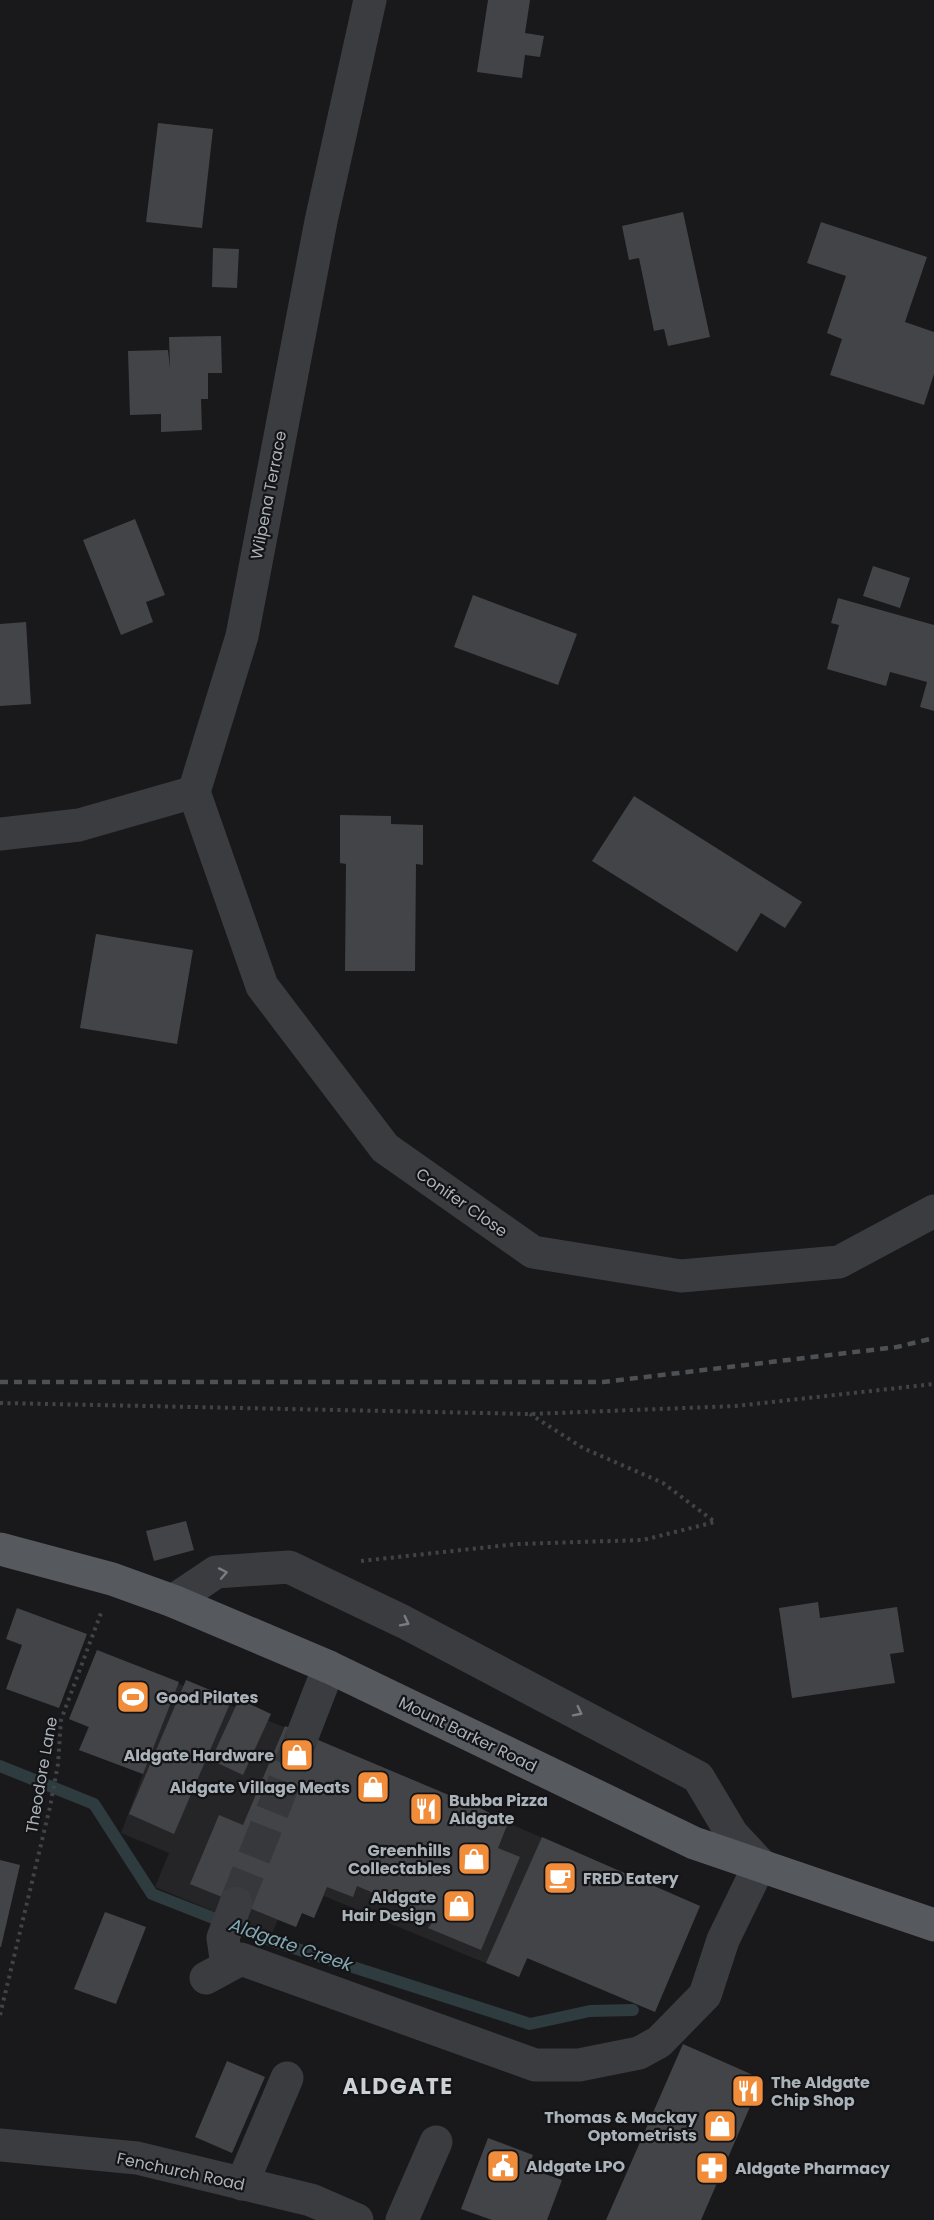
<svg xmlns="http://www.w3.org/2000/svg" width="934" height="2220" font-family="Poppins,sans-serif">
<style>
.built{fill:#252528}
.lines{fill:none;stroke-linecap:round;stroke-linejoin:round}
.stream{stroke:#2e3b3f;stroke-width:12}
.building{fill:#434448}
.minor-tunnel{stroke:#36383b;stroke-width:33;stroke-dasharray:33 16;stroke-linecap:butt}
.path{stroke:#404347;stroke-width:4;stroke-dasharray:3 4.5;stroke-linecap:butt}
.minor{stroke:#3a3c40;stroke-width:33}
.major{stroke:#565a5f;stroke-width:33}
.rail{stroke:#4d5055;stroke-width:4.5;stroke-dasharray:8 6;stroke-linecap:butt}
.oneway{stroke:#787d83}
.labels{text-anchor:middle;stroke-width:4.5;stroke-linejoin:round;paint-order:stroke}
.street-label{font-size:16px;fill:#abb3ba;stroke:#141416}
.poi-label{font-size:16px;font-weight:bold;fill:#abb3ba;stroke:#141416;text-anchor:start}
.water-label{font-size:18px;font-style:italic;fill:#83a8b5;stroke:#141416}
.district-label{font-size:22px;font-weight:bold;letter-spacing:1.5px;fill:#ccd1d6;stroke:#141416}
</style>
<rect width="100%" height="100%" fill="#19191b"/>
<path class="built" d="M97,1650L482,1809L508,1823L700,1906L655,2012L528,1958L519,1977L324,1896L314,1918L302,1913L296,1927L278,1920L271,1935L155,1887L169,1853L121,1833L143,1774L79,1750L88,1727L69,1719Z"/>
<g class="lines">
<path class="stream" d="M0,1766L94,1804L152,1894L272,1941L530,2024L590,2011L633,2010"/>
</g>
<g class="building">
<path d="M488,0H530L525,33L544,36L540,57L525,55L522,78L477,72Z"/>
<path d="M158,123L213,129L202,228L146,222Z"/>
<path d="M683,212L710,337L668,346L664,329L654,331L639,258L629,260L622,226Z"/>
<path d="M821,222L927,257L905,322L934,332V374L924,405L830,375L842,339L827,333L846,276L807,263Z"/>
<path d="M213,248L239,249L237,288L212,287Z"/>
<path d="M221,336L222,373H208V399H201L202,430L161,432V414L130,415L128,351L168,350L170,369L169,337Z"/>
<path d="M135,519L165,595L146,602L153,622L121,635L83,540Z"/>
<path d="M873,566L910,578L900,608L863,596Z"/>
<path d="M473,595L577,634L558,685L454,647Z"/>
<path d="M838,598L934,625V711L920,707L927,682L890,672L886,686L827,669L839,625L831,623Z"/>
<path d="M26,622L31,704L0,706V624Z"/>
<path d="M634,796L802,902L785,928L761,913L737,952L592,861Z"/>
<path d="M340,815L391,816V824L423,825V865L416,864L415,971H345L346,864L340,863Z"/>
<path d="M96,934L193,950L177,1044L80,1028Z"/>
<path d="M186,1521L194,1550L154,1561L146,1531Z"/>
<path d="M818,1602L820,1618L897,1607L904,1652L890,1654L895,1683L792,1698L779,1608Z"/>
<path d="M17,1608L87,1634L59,1708L6,1689L22,1645L6,1639Z"/>
<path d="M97,1650L179,1682L143,1774L79,1750L89,1727L69,1719Z"/>
<path d="M186,1680L232,1699L174,1834L129,1814Z"/>
<path d="M239,1699L271,1714L243,1775L211,1760Z"/>
<path d="M285,1726L482,1809L508,1823L498,1848L520,1857L481,1950L428,1928L435,1919L357,1886L353,1897L327,1887L314,1918L302,1913L296,1927L190,1884L219,1815L243,1825Z"/>
<path d="M542,1837L700,1906L655,2012L527,1958L519,1977L486,1963Z"/>
<path d="M0,1860L20,1865L1,1947H0Z"/>
<path d="M105,1912L146,1927L116,2004L74,1989Z"/>
<path d="M683,2044L762,2079L701,2220H606Z"/>
<path d="M227,2061L265,2077L232,2153L195,2137Z"/>
<path d="M488,2138L533,2155L528,2168L562,2180L547,2220H492L461,2209Z"/>
</g>
<g class="lines">
<path class="minor-tunnel" d="M236,1903L303,1734"/>
<g class="path">
<path d="M0,1403L530,1414L736,1406L934,1384"/>
<path d="M361,1561L517,1544L643,1540L715,1522L663,1483L583,1448L530,1414"/>
<path d="M0,2015L50,1807L58,1764L61,1720L101,1613"/>
</g>
<g class="minor">
<path d="M194,792L262,986L385,1148L533,1252L681,1276L839,1262L934,1211"/>
<path d="M0,834L79,825L194,792L242,636L321,221L370,0"/>
<path d="M173,1601L216,1572L289,1567L404,1622L698,1777L732,1834L760,1864L723,1940L705,1995L659,2042L639,2053L579,2065H535L241,1959L206,1978"/>
<path d="M303,1734L329,1667"/>
<path d="M227,1966L223,1938L236,1903"/>
<path d="M0,2145L137,2158L311,2200L357,2220"/>
<path d="M242,2184L287,2078"/>
<path d="M402,2220L436,2142"/>
</g>
<path class="major" d="M0,1549L112,1579L173,1601L329,1667L694,1843L934,1925"/>
<path class="rail" d="M0,1382H603L897,1347L934,1338"/>
</g>
<defs><path id="oneway-chevron" d="M-2-3.5L2.5 0L-2 3.5" fill="none" stroke-width="1.6" stroke-linecap="round" stroke-linejoin="round" transform="scale(1.5)"/></defs>
<g class="oneway">
<use href="#oneway-chevron" transform="translate(223 1573) rotate(-11)"/>
<use href="#oneway-chevron" transform="translate(405 1622) rotate(27)"/>
<use href="#oneway-chevron" transform="translate(578 1712) rotate(27)"/>
</g>
<defs>
<symbol id="stadium-square" viewBox="-11 -11 22 22"><rect x="-9" y="-9" width="18" height="18" rx="4" fill="#f18d3a" stroke="#141416"/><path d="M0-5a6.5 5 0 1 0 0 10a6.5 5 0 1 0 0-10ZM-3.5-1.8h7v3.6h-7Z" fill="#fff"/></symbol>
<symbol id="shop-square" viewBox="-11 -11 22 22"><rect x="-9" y="-9" width="18" height="18" rx="4" fill="#f18d3a" stroke="#141416"/><path d="M-5-2.5h2.3a2.7 3.5 0 0 1 5.4 0H5L5.5 6h-11ZM-1.5-2.5h3a1.5 2.3 0 0 0-3 0Z" fill="#fff"/></symbol>
<symbol id="restaurant-square" viewBox="-11 -11 22 22"><rect x="-9" y="-9" width="18" height="18" rx="4" fill="#f18d3a" stroke="#141416"/><path d="M-5-6h1v4h1v-4h1v4h1v-4h1v5L-1.5 .5V6h-2V.5L-5-1ZM5-6V6H3V1.5H1.5Q1.5-4 5-6Z" fill="#fff"/></symbol>
<symbol id="cafe-square" viewBox="-11 -11 22 22"><rect x="-9" y="-9" width="18" height="18" rx="4" fill="#f18d3a" stroke="#141416"/><path d="M-5.5-4.5H6V0H3Q3 3.5 0 3.5H-2.5Q-5.5 3.5-5.5 0ZM3-3.2v2h1.7v-2ZM-6 4.5H4V6H-6Z" fill="#fff"/></symbol>
<symbol id="civic-square" viewBox="-11 -11 22 22"><rect x="-9" y="-9" width="18" height="18" rx="4" fill="#f18d3a" stroke="#141416"/><path d="M-.6-6.5H3V-4.5H.6V-3L4-1V1h2V6H-6V1h2V-1L-.6-3ZM-1.2 2.5V6h2.4V2.5Z" fill="#fff"/></symbol>
<symbol id="pharmacy-square" viewBox="-11 -11 22 22"><rect x="-9" y="-9" width="18" height="18" rx="4" fill="#f18d3a" stroke="#141416"/><path d="M-2-6h4v4h4v4h-4v4h-4v-4h-4v-4h4Z" fill="#fff"/></symbol>
</defs>
<g fill-rule="evenodd">
<use href="#stadium-square" x="114" y="1678" width="38" height="38"/>
<use href="#shop-square" x="278" y="1736" width="38" height="38"/>
<use href="#shop-square" x="354" y="1768" width="38" height="38"/>
<use href="#restaurant-square" x="407" y="1790" width="38" height="38"/>
<use href="#shop-square" x="455" y="1840" width="38" height="38"/>
<use href="#cafe-square" x="541" y="1859" width="38" height="38"/>
<use href="#shop-square" x="440" y="1887" width="38" height="38"/>
<use href="#restaurant-square" x="729" y="2072" width="38" height="38"/>
<use href="#shop-square" x="701" y="2107" width="38" height="38"/>
<use href="#civic-square" x="484" y="2147" width="38" height="38"/>
<use href="#pharmacy-square" x="693" y="2149" width="38" height="38"/>
</g>
<g class="labels">
<g class="street-label">
<text transform="translate(268 495) rotate(-79)" y="6">Wilpena Terrace</text>
<text transform="translate(462 1202) rotate(35)" y="6">Conifer Close</text>
<text transform="translate(468 1734) rotate(26)" y="6">Mount Barker Road</text>
<text transform="translate(41 1775) rotate(-80)" y="6">Theodore Lane</text>
<text transform="translate(181 2171) rotate(12)" y="6">Fenchurch Road</text>
</g>
<g class="poi-label">
<text x="156" y="1703">Good Pilates</text>
<text x="274" y="1761" text-anchor="end">Aldgate Hardware</text>
<text x="350" y="1793" text-anchor="end">Aldgate Village Meats</text>
<text x="449" y="1806">Bubba Pizza<tspan x="449" dy="18">Aldgate</tspan></text>
<text x="451" y="1856" text-anchor="end">Greenhills<tspan x="451" dy="18">Collectables</tspan></text>
<text x="583" y="1884">FRED Eatery</text>
<text x="436" y="1903" text-anchor="end">Aldgate<tspan x="436" dy="18">Hair Design</tspan></text>
<text x="771" y="2088">The Aldgate<tspan x="771" dy="18">Chip Shop</tspan></text>
<text x="697" y="2123" text-anchor="end">Thomas &amp; Mackay<tspan x="697" dy="18">Optometrists</tspan></text>
<text x="526" y="2172">Aldgate LPO</text>
<text x="735" y="2174">Aldgate Pharmacy</text>
</g>
<g class="water-label">
<text transform="translate(291 1945) rotate(19)" y="6">Aldgate Creek</text>
</g>
<g class="district-label">
<text x="398" y="2094">ALDGATE</text>
</g>
</g>
</svg>
